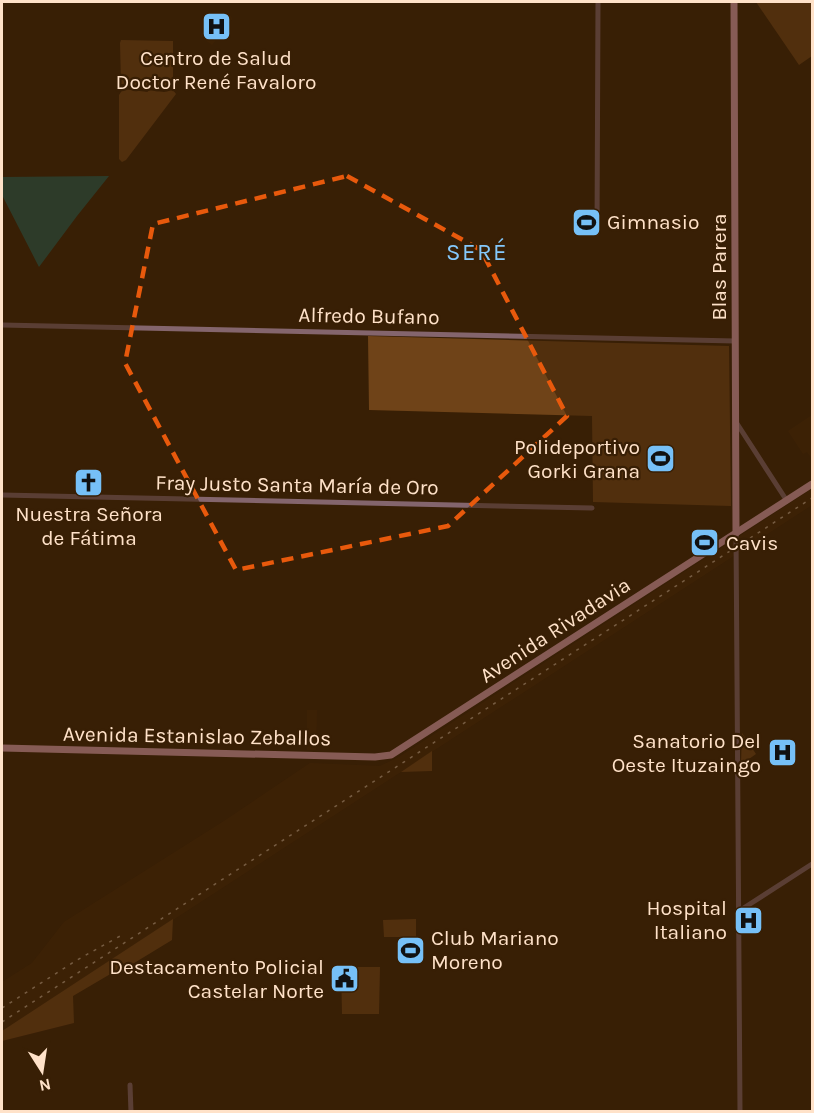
<svg xmlns="http://www.w3.org/2000/svg" width="814" height="1113" font-family="Karla,sans-serif">
<style>
.built{fill:#422506}
.green{fill:#6f4318}
.water{fill:#205e55}
.lines{fill:none;stroke-linecap:round;stroke-linejoin:round}
.minor{stroke:#84656d;stroke-width:5}
.major{stroke:#e4a4b5;stroke-width:7}
.rail{stroke:#c2a78d;stroke-width:1.5;stroke-dasharray:3 6;stroke-linecap:butt}
.marked{fill:none;stroke:#e8590c;stroke-width:4.5;stroke-dasharray:12 8;stroke-linejoin:round}
.labels{text-anchor:middle;stroke-width:4.5;stroke-linejoin:round;paint-order:stroke}
.poi-label{font-size:21px;fill:#ffe2c9;stroke:#381f05;text-anchor:end}
.street-label{font-size:21px;fill:#ffe2c9;stroke:#381f05}
.quarter-label{font-size:24px;letter-spacing:1.5px;fill:#84c8fb;stroke:#381f05}
</style>
<rect width="100%" height="100%" fill="#381f05"/>
<g class="built">
<path d="M215,16H231L232,19L212,45L200,36Z"/>
<path d="M812,415V459L807,452L803,454L788,431Z"/>
<path d="M812,489V505L2,1031V982L32,963L64,922L224,821L310,763L380,766L399,757Z"/>
<path d="M307,710H317L316,750H307Z"/>
</g>
<g class="green">
<path d="M756,2H812V56L799,65Z"/>
<path d="M121,40L173,41V85L170,87L121,84L120,43Z"/>
<path d="M123,89L148,92L147,90L164,92L173,90L176,94L126,160L122,162L119,159V95Z"/>
<path d="M368,336L729,346L731,506L593,502L592,416L369,410Z"/>
<path d="M742,733L756,754L742,764L741,763Z"/>
<path d="M432,751V771L401,772Z"/>
<path d="M173,919L172,940L126,968L124,966L73,996L74,1023L2,1041V1031Z"/>
<path d="M416,919V963H404V937H384L383,920Z"/>
<path d="M341,967H380L379,1014H342Z"/>
</g>
<path class="water" d="M109,176L77,216L39,267L2,195V177Z"/>
<g class="lines">
<g class="minor">
<path d="M597,233L598,2"/>
<path d="M2,325L735,341"/>
<path d="M736,422L787,501"/>
<path d="M2,495L592,508"/>
<path d="M736,533L740,1112"/>
<path d="M739,911L812,864"/>
<path d="M130,1085L131,1112"/>
</g>
<g class="major">
<path d="M734,2L736,533"/>
<path d="M2,748L375,757L391,755L812,484"/>
</g>
<g class="rail">
<path d="M2,1008L77,960L122,935"/>
<path d="M2,1022L812,498"/>
</g>
</g>
<path d="M0 0H814V1113H0ZM347,176L481,250L567,416L448,526L236,570L125,363L153,224Z" fill="#381f05" fill-opacity=".55" fill-rule="evenodd"/>
<path class="marked" d="M347,176L481,250L567,416L448,526L236,570L125,363L153,224Z"/>
<defs>
<symbol id="hospital-square" viewBox="-11 -11 22 22"><rect x="-9" y="-9" width="18" height="18" rx="4" fill="#76c0f7" stroke="#381f05"/><path d="M-5-5h3v3.5h4V-5h3V5h-3V1.5h-4V5h-3Z" fill="#111"/></symbol>
<symbol id="stadium-square" viewBox="-11 -11 22 22"><rect x="-9" y="-9" width="18" height="18" rx="4" fill="#76c0f7" stroke="#381f05"/><path d="M0-5a6.5 5 0 1 0 0 10a6.5 5 0 1 0 0-10ZM-3.5-1.8h7v3.6h-7Z" fill="#111"/></symbol>
<symbol id="church-square" viewBox="-11 -11 22 22"><rect x="-9" y="-9" width="18" height="18" rx="4" fill="#76c0f7" stroke="#381f05"/><path d="M-1.2-6h2.4v3.5h3.3v2.4h-3.3V6h-2.4V-.1h-3.3v-2.4h3.3Z" fill="#111"/></symbol>
<symbol id="civic-square" viewBox="-11 -11 22 22"><rect x="-9" y="-9" width="18" height="18" rx="4" fill="#76c0f7" stroke="#381f05"/><path d="M-.6-6.5H3V-4.5H.6V-3L4-1V1h2V6H-6V1h2V-1L-.6-3ZM-1.2 2.5V6h2.4V2.5Z" fill="#111"/></symbol>
</defs>
<g fill-rule="evenodd">
<use href="#hospital-square" x="200" y="10" width="33" height="33"/>
<use href="#stadium-square" x="570" y="206" width="33" height="33"/>
<use href="#stadium-square" x="644" y="442" width="33" height="33"/>
<use href="#church-square" x="72" y="466" width="33" height="33"/>
<use href="#stadium-square" x="688" y="526" width="33" height="33"/>
<use href="#hospital-square" x="766" y="736" width="33" height="33"/>
<use href="#hospital-square" x="732" y="904" width="33" height="33"/>
<use href="#stadium-square" x="394" y="934" width="33" height="33"/>
<use href="#civic-square" x="328" y="962" width="33" height="33"/>
</g>
<g class="labels">
<g class="poi-label">
<text x="216" y="65" text-anchor="middle">Centro de Salud<tspan x="216" dy="24">Doctor René Favaloro</tspan></text>
<text x="607" y="229" text-anchor="start">Gimnasio</text>
<text x="640" y="454">Polideportivo<tspan x="640" dy="24">Gorki Grana</tspan></text>
<text x="89" y="521" text-anchor="middle">Nuestra Señora<tspan x="89" dy="24">de Fátima</tspan></text>
<text x="726" y="550" text-anchor="start">Cavis</text>
<text x="761" y="748">Sanatorio Del<tspan x="761" dy="24">Oeste Ituzaingo</tspan></text>
<text x="727" y="915">Hospital<tspan x="727" dy="24">Italiano</tspan></text>
<text x="431" y="945" text-anchor="start">Club Mariano<tspan x="431" dy="24">Moreno</tspan></text>
<text x="324" y="974">Destacamento Policial<tspan x="324" dy="24">Castelar Norte</tspan></text>
</g>
<g class="street-label">
<text transform="translate(719 267) rotate(-90)" y="7">Blas Parera</text>
<text transform="translate(369 316) rotate(1)" y="7">Alfredo Bufano</text>
<text transform="translate(297 485) rotate(1)" y="7">Fray Justo Santa María de Oro</text>
<text transform="translate(555 630) rotate(-33)" y="7">Avenida Rivadavia</text>
<text transform="translate(197 736) rotate(1)" y="7">Avenida Estanislao Zeballos</text>
</g>
<g class="quarter-label">
<text x="477" y="260">SERÉ</text>
</g>
</g>
<rect width="814" height="1113" fill="none" stroke="#ffe2c9" stroke-width="6"/>
<g transform="translate(42 1071) rotate(168)" stroke="#381f05" stroke-width="4.5" paint-order="stroke">
<path d="M0-4.5L10 22L0 15L-10 22Z" fill="#ffe2c9"/>
<text y="-9" font-size="16" font-weight="bold" text-anchor="middle" fill="#ffe2c9">N</text>
</g>
</svg>
